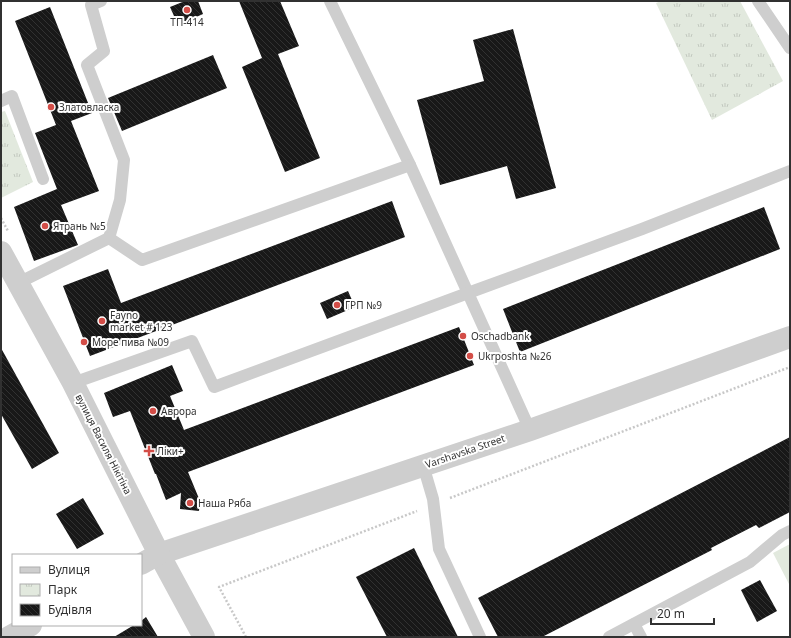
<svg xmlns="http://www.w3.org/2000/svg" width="791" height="638" font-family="'Noto Sans',sans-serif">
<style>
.grass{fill:#e2e9de}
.park{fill:url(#park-tufts)}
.building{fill:url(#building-back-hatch)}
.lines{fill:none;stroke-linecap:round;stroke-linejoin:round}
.path{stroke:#c8c8c8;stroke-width:2.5;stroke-dasharray:2 2;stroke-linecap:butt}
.service{stroke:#cecece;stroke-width:12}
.minor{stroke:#cecece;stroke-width:22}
.tertiary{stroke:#cecece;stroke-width:22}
.poi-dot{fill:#d34d47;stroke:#fff;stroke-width:1.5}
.labels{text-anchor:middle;stroke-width:4;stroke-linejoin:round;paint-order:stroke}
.poi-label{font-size:10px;fill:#313131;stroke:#fff;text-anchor:start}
.street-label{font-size:10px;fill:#313131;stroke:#fff}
</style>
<defs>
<pattern id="park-tufts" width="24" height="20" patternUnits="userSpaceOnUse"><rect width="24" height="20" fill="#e2e9de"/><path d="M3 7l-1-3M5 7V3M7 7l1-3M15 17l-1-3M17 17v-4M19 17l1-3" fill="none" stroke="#c2c8bf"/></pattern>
<pattern id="building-back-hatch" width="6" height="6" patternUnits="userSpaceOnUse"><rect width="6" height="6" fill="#181818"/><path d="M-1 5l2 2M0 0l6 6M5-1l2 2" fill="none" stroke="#313131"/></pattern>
</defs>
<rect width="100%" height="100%" fill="#fff"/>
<path class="grass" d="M790,544V586L773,553Z"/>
<g class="park">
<path d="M661,1H740L783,81L712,120L656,3Z"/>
<path d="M5,111L33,182L1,198V112Z"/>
</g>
<g class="building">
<path d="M185,1H198L203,14L178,25L170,7Z"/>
<path d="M239,1H280L299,46L278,54L320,158L285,172L242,67L262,58Z"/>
<path d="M50,7L92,113L71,121L99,191L61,205L78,245L34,261L14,207L57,189L35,133L56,125L15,21Z"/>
<path d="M513,29L556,188L516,199L507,166L440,185L417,100L484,81L473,40Z"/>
<path d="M213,55L227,88L122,131L108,98Z"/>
<path d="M392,201L405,237L90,356L63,286L108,269L121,303Z"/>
<path d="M764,207L780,249L520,352L503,309Z"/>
<path d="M348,291L355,307L327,319L320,303Z"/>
<path d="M459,327L474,365L188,472L200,501L199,511L180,509L181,493L166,500L156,474H155L130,411L113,417L104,393L172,365L183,391L170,396L184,430Z"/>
<path d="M1,348L59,453L32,469L1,414Z"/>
<path d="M790,437V512L759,528L756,525L711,548L712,550L542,637H498L478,598Z"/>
<path d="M83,498L104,534L77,549L56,514Z"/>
<path d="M414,548L458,637H387L356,577Z"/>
<path d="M760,580L777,611L757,622L741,590Z"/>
<path d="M146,617L158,637H114L134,625H141V621Z"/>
</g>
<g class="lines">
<g class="path">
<path d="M1,218L8,231"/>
<path d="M450,498L790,367"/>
<path d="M246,637L219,587L417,511"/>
</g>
<g class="service">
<path d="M101,1L91,5L104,51L87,65L124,160L120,200L109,238"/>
<path d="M330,1L410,165L468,293L642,229L790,171"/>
<path d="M758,1L790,48"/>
<path d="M1,101L12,96L43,179"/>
<path d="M18,283L109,238L142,260L410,165"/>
<path d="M73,383L192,341L214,387L468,293L530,430"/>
<path d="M423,465L433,499L439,549L480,637"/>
<path d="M634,624L641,637"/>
<path d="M609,637L750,562L782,535L790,531"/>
</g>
<path class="minor" d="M204,637L159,554L530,430L790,337"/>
<g class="tertiary">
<path d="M1,252L73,383L159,554L141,564"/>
<path d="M9,637L31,625"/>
</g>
</g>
<g class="poi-dot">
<circle cx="187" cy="10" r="4"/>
<circle cx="51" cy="107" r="4"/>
<circle cx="45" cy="226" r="4"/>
<circle cx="337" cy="305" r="4"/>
<circle cx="102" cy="321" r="4"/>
<circle cx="463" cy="336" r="4"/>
<circle cx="84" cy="342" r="4"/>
<circle cx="470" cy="356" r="4"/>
<circle cx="153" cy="411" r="4"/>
<path d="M147 445h4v4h4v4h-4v4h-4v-4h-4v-4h4z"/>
<circle cx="190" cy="503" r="4"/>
</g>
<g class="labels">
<g class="poi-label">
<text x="187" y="26" text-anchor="middle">ТП-414</text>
<text x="59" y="111">Златовласка</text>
<text x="53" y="230">Ятрань №5</text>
<text x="345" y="309">ГРП №9</text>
<text x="110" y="319">Fayno<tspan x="110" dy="12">market # 123</tspan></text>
<text x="471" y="340">Oschadbank</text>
<text x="92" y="346">Море пива №09</text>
<text x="478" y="360">Ukrposhta №26</text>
<text x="161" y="415">Аврора</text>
<text x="157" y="455">Ліки+</text>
<text x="198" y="507">Наша Ряба</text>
</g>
<g class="street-label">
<text transform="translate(104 444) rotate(63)" y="4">вулиця Василя Нікітіна</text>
<text transform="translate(465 451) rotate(-19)" y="4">Varshavska Street</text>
</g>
</g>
<rect width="791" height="638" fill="none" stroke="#313131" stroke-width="4"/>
<rect x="12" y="554" width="130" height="72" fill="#ffffff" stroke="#adadad"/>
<rect x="20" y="567" width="20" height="6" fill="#cecece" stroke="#adadad"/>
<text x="48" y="574" font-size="12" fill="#313131">Вулиця</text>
<rect x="20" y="584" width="20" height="12" fill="url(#park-tufts)" stroke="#adadad"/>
<text x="48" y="594" font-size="12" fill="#313131">Парк</text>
<rect x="20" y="604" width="20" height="12" fill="url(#building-back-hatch)" stroke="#adadad"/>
<text x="48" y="614" font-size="12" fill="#313131">Будівля</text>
<path d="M651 618v6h63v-6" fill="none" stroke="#313131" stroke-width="2"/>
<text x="657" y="618" font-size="12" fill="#313131" stroke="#ffffff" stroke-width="3" paint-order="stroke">20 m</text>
</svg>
